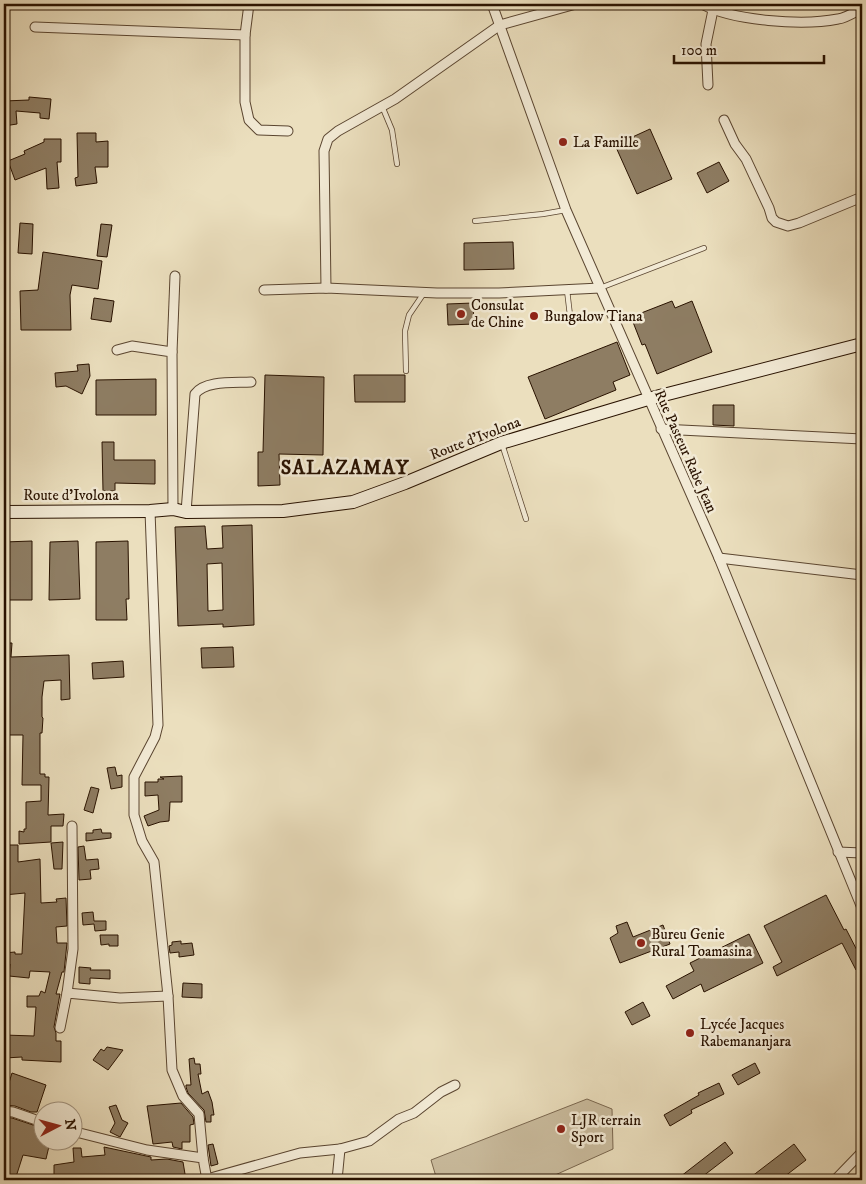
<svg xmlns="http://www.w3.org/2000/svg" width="866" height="1184" font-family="'IM FELL DW Pica',serif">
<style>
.green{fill:#cabc9e;stroke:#7a674f}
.building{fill:#8e7d63;stroke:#291200;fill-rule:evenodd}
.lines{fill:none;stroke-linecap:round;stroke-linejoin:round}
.lane-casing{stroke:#5a4530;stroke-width:6}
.street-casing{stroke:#5a4530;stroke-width:11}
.secondary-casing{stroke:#291200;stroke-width:14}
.lane{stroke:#f2ead5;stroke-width:4.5}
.street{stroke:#f2ead5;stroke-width:9}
.secondary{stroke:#f2ead5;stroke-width:12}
.poi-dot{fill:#8f2418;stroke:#f2ead5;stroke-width:2}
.labels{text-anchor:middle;stroke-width:5;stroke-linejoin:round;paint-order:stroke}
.poi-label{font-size:15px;fill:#291200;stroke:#f2ead5;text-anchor:start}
.street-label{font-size:15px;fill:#291200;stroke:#f2ead5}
.district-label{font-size:20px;font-weight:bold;letter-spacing:1px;fill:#291200;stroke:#f2ead5}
</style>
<rect width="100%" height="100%" fill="#ebdfbe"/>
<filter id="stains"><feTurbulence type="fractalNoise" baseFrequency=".004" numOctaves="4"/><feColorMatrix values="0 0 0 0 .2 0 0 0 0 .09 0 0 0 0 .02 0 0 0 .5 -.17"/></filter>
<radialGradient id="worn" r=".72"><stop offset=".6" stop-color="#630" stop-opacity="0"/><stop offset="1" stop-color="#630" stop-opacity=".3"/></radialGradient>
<path class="green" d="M587,1099L612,1109L613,1149L544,1180H437L431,1160Z"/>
<g class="building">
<path d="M29,97L51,99L49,119L40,118V113L16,111L17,124L4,126V101L29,100Z"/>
<path d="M650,129L672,179L637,194L615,145Z"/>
<path d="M77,133H96V142L108,141V167H95L97,183L76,186L75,178L78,177Z"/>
<path d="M44,139H61V162H57L59,188L47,189L46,168L15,180L8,161L25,154L24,151L44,142Z"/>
<path d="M719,162L729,181L707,193L697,173Z"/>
<path d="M20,223L33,224L32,254L18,253Z"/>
<path d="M101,224L112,225L107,257L97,256Z"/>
<path d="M513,242L514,269L464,270V243Z"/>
<path d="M43,252L102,261L98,289L72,285L70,295L71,330H21L20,291L38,290Z"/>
<path d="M94,298L114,301L111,322L91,319Z"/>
<path d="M672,301L675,308L692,301L712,352L657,374L645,344L642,345L631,317Z"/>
<path d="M473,303L474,324L448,325L447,304Z"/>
<path d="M617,342L630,375L613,382L616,390L545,419L528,377Z"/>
<path d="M89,364L90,376L82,394L66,386L56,387L55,373L78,371L77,365Z"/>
<path d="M265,375L324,377L323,455L279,454L280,485L258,486V452H263Z"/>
<path d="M354,375H405V402H355Z"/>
<path d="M156,379V415H96V380Z"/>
<path d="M713,405H734V426L713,425Z"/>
<path d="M102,442H114V460H155V484L115,483V491H103Z"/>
<path d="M252,525L254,625L223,627V624L178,626L175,527L205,526L207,549L223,548L222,526ZM222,563L223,610L208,611L207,564Z"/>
<path d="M32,541V600H4V542Z"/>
<path d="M78,541L80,599L49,600L50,542Z"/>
<path d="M128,541L129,599H126L127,620H96V542Z"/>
<path d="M4,643H12L11,657L69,655L70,699L61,700V680L44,681L42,697V717L43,718L42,733H40V774H45V777H49L48,815L64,814L63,826H51V842L19,844V831L24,832V829H26V802L41,801V785H22L23,735H6V709H4Z"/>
<path d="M233,647L234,667L202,668L201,648Z"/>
<path d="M123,661L124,677L93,679L92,663Z"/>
<path d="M115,767L117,776L122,775V787L111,789L107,768Z"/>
<path d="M182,776V802H170L169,821L160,822L148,826L144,816L159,810L158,795L145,796V782H158V779H164L160,777Z"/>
<path d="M91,787L99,789L93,813L84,810Z"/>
<path d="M101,829L102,833H111V838L86,841V833H93V830Z"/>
<path d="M63,842L62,869H54L51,843Z"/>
<path d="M4,845H18V862L40,859L41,903L57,902L56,899L66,898L67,926L56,927L57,943H67L64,972H62L56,994H60L54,1027L56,1033V1041H61V1062L22,1060V1057L5,1058L4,1035L34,1036L36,1007H27V996H39L41,991L45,993L50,972L30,971L29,978L9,976L10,964H4V953L15,952V954H22L25,893L4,895Z"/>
<path d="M84,846L86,860L98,859L99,869L90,870L91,879L79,880L78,847Z"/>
<path d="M826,895L844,930L846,929L862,960V967L856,970L842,943L777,976L773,967L782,962L764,926Z"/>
<path d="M93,912L94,921H106V930L95,931L94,924L83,925L82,913Z"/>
<path d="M627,922L633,937L663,925L670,944L620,963L610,938L618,933L616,926Z"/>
<path d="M749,934L763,963L704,992L701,984L673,999L666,986L694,971L690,963Z"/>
<path d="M100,935H118V946H109V944L101,945Z"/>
<path d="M181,941V944L192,943L194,955L179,957V952L170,953L169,946L172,945V942Z"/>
<path d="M79,967L91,968L90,970H110V979L90,978V984L79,983Z"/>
<path d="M183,983L202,984V998L182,997Z"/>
<path d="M643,1002L650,1016L632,1025L625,1012Z"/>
<path d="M107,1047L123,1050L108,1070L93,1060L101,1049L104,1051Z"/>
<path d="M194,1058L195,1064H200L201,1074H198L202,1094L208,1091L212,1102L214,1115H211V1122H206L204,1110L188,1093L186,1087V1085H191L189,1059Z"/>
<path d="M755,1063L760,1073L738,1085L732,1075Z"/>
<path d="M12,1073L46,1085L37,1112H31L15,1106L4,1105V1099Z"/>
<path d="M719,1083L724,1094L691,1110L692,1113L670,1126L664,1115L699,1095L698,1093Z"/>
<path d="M181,1103L193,1117L194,1124L190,1125V1142H182V1149L173,1147L172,1142L153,1144L147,1106Z"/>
<path d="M116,1105L122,1120L128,1123L120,1137L110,1132L115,1123L109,1107Z"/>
<path d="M4,1117L12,1118L42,1128V1142H50L46,1159L23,1155L15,1180H4L7,1163L5,1162L7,1156H4Z"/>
<path d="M725,1142L733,1153L698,1180H676Z"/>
<path d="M213,1144L218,1164L211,1166L208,1145Z"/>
<path d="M794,1144L806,1160L780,1180H747Z"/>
<path d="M104,1147L151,1157V1160L167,1159L183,1162L186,1180H54V1165L74,1162L73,1148H81L82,1157L105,1155Z"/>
</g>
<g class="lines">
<defs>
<g id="lane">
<path d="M382,106L392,130L397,164"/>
<path d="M475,221L543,214L566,210"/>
<path d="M600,288L704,248"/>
<path d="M567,290L571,324"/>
<path d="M406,371L405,331L409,315L424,293"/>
<path d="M502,444L526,519"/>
</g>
<g id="street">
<path d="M492,4L566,210L719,558L862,908"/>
<path d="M702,4C733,21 803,26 838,19C846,18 855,12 862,8"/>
<path d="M35,27L245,35L249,4"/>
<path d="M245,35V102L249,120L259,130L288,131"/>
<path d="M708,85L706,44L713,10"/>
<path d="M862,101V103"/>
<path d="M724,120L735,144L746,159L769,208L772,218L776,222L788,226L799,223L862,197"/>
<path d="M326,288L324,151L328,139L338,131L395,99L500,25L576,4"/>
<path d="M264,290L326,288L437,293H499L600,288"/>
<path d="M117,350L132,346L172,352L173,509"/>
<path d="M172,352L175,276"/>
<path d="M661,429L862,439"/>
<path d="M150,511L158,725L155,737L134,777V815L142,841L154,862L168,996L172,1070L183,1096L199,1114L203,1158"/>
<path d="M186,512L195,394C205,380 235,383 251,382"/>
<path d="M719,558L862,575"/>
<path d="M838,852L862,853"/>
<path d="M67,993L73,949L72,826"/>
<path d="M60,1028L67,993L120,998L168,996"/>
<path d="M4,1111L13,1112L42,1122"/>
<path d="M72,1131L147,1150L203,1158L207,1180"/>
<path d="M207,1179L300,1153L340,1149L369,1141L399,1119L414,1113L441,1092L455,1085"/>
<path d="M337,1180L340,1149"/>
<path d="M835,1180L862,1152"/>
</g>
<path id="secondary" d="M4,512L150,511L173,509L186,512L283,511L353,502L405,483L501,443L648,399L862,344"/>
</defs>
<use href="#lane" class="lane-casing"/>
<use href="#street" class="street-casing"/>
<use href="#secondary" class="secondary-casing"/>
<use href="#lane" class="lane"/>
<use href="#street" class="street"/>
<use href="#secondary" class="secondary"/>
</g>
<g class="poi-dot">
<circle cx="563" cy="142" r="5"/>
<circle cx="461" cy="314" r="5"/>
<circle cx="534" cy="316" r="5"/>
<circle cx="641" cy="943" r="5"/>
<circle cx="690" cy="1033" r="5"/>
<circle cx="561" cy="1129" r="5"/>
</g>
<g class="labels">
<g class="poi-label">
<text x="573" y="147">La Famille</text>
<text x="471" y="310">Consulat<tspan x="471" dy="17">de Chine</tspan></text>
<text x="544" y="321">Bungalow Tiana</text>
<text x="651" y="939">Bureu Genie<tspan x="651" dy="17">Rural Toamasina</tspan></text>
<text x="700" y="1029">Lycée Jacques<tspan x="700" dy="17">Rabemananjara</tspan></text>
<text x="571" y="1125">LJR terrain<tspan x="571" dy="17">Sport</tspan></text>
</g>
<g class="street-label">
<text transform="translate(475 438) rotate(-21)" y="5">Route d'Ivolona</text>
<text transform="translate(686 451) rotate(66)" y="5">Rue Pasteur Rabe Jean</text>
<text x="71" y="500">Route d'Ivolona</text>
</g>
<g class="district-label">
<text x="345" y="474">SALAZAMAY</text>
</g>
</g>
<rect width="866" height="1184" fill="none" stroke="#ebdfbe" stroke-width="20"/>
<rect x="5" y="5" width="856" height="1174" fill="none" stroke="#291200" stroke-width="2.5"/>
<rect x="10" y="10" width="846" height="1164" fill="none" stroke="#291200"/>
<g transform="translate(58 1126) rotate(84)"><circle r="24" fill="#f2ead5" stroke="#a29480"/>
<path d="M0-4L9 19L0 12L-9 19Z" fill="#8f2418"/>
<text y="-8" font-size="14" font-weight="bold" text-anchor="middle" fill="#291200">N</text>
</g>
<path d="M674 55v8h150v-8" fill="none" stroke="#291200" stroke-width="2.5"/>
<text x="681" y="55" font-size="15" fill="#291200" stroke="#f2ead5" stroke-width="4" paint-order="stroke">100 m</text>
<rect width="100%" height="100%" filter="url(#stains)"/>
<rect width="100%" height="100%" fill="url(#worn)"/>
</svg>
